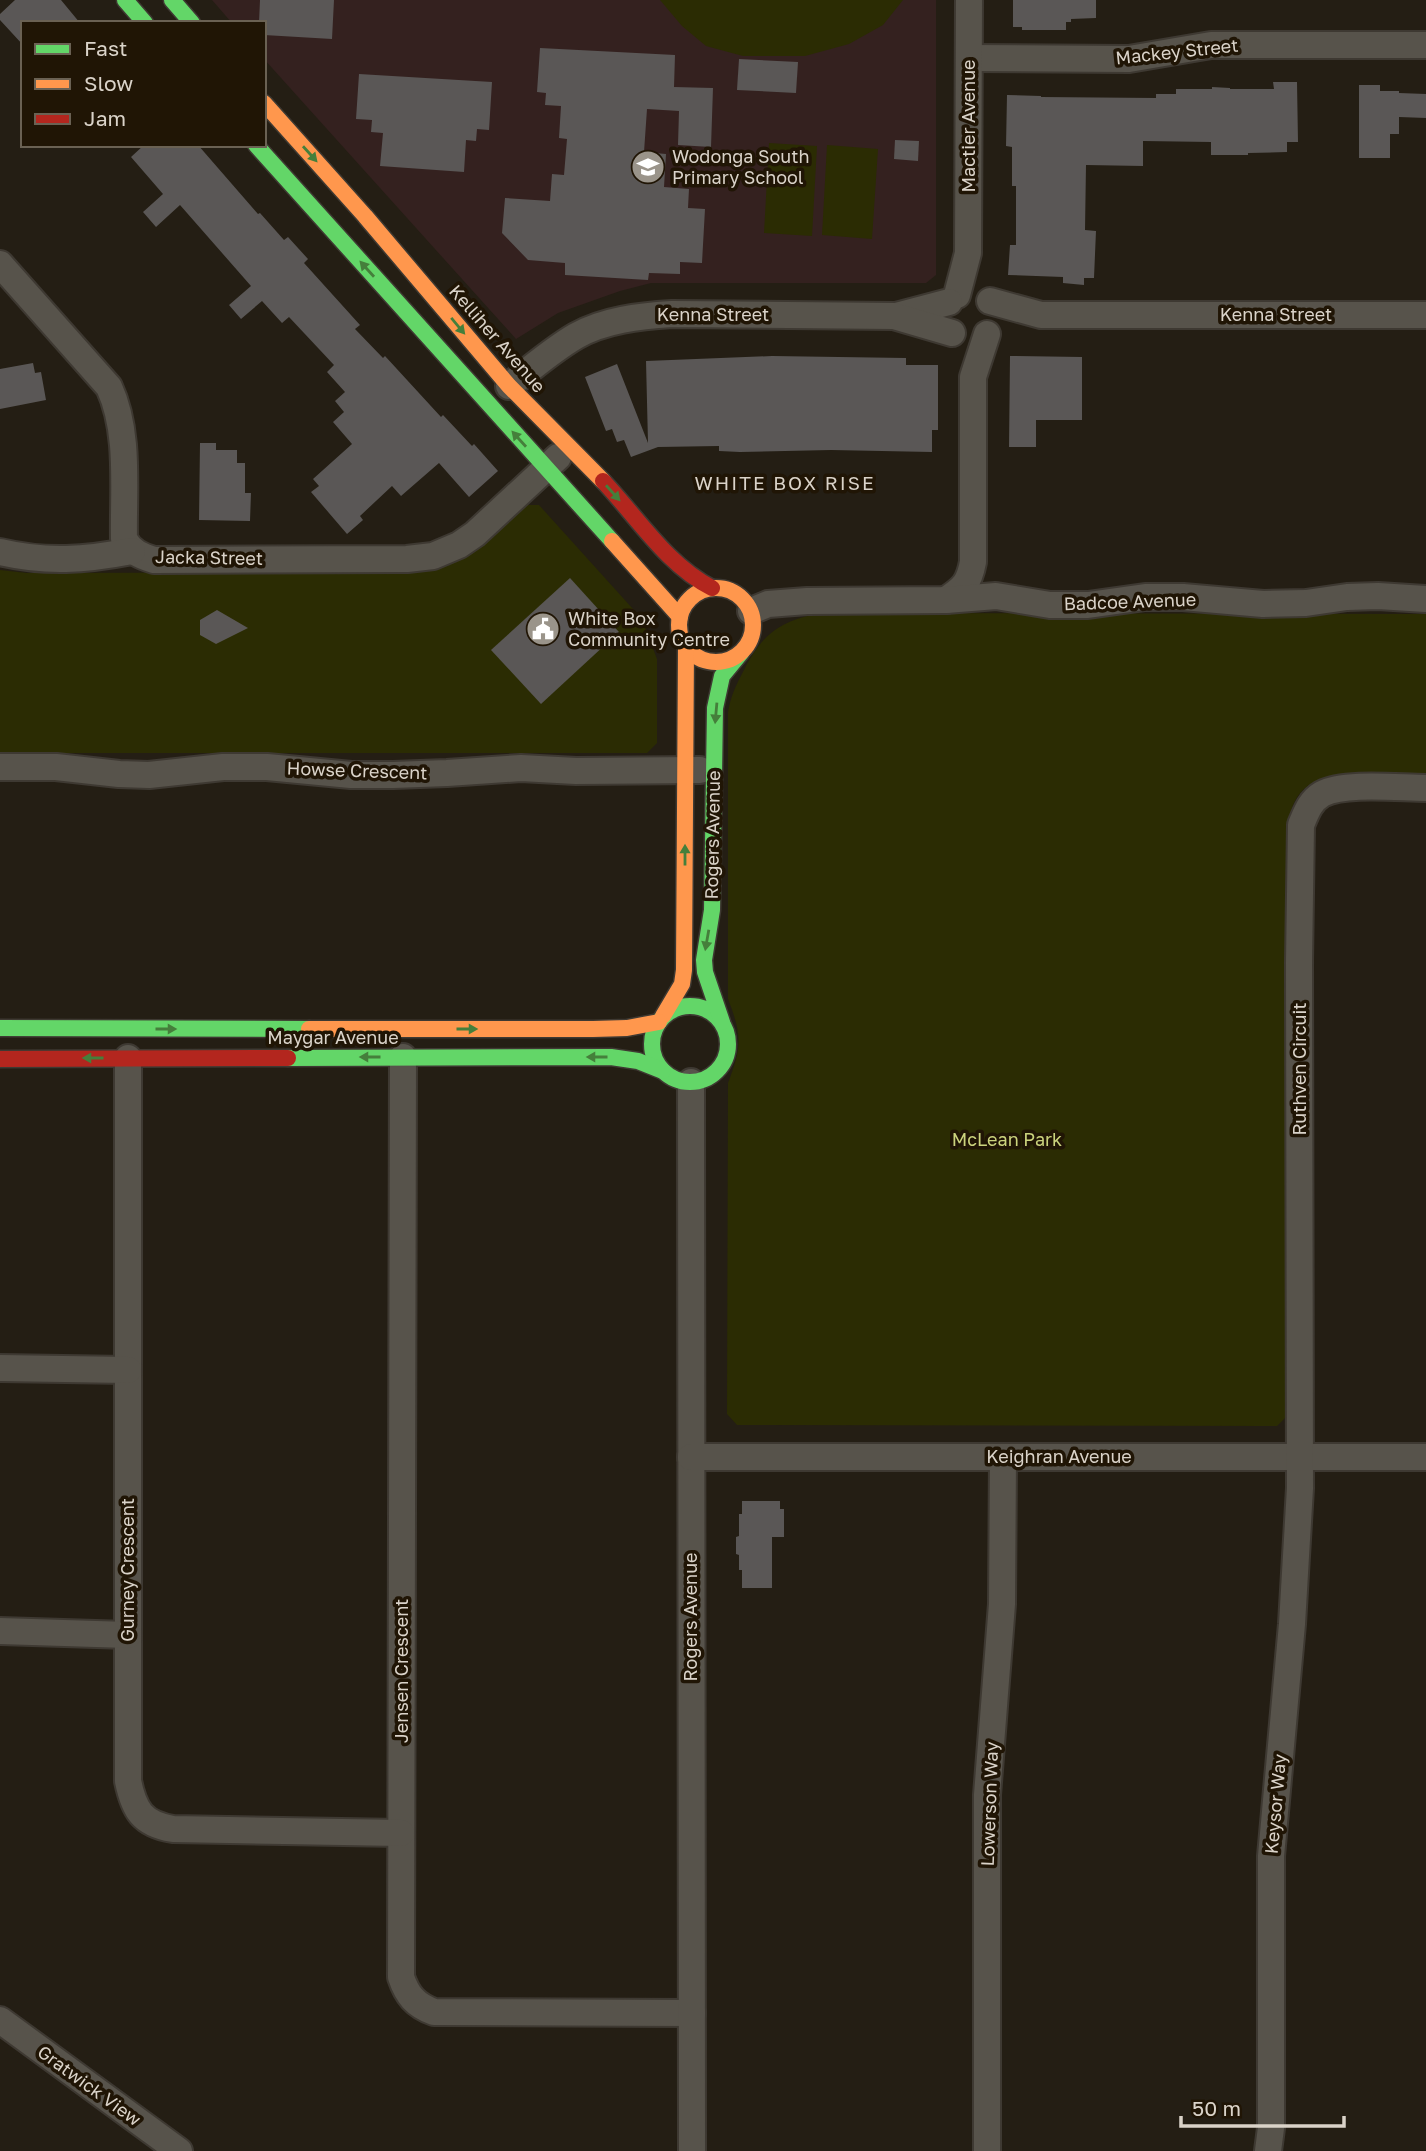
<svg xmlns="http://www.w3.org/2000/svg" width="1426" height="2151" font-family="'Golos Text',sans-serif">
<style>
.education{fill:#34211f}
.green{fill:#2b2c03}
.building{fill:#5a5756}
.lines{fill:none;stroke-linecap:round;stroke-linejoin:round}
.street-casing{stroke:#3e3932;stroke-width:30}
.fast-casing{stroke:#3e3932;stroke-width:19}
.slow-casing{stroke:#3e3932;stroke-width:19}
.jam-casing{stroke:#3e3932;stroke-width:19}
.street{stroke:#57534b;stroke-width:26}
.fast{stroke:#63d668;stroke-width:16}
.slow{stroke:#ff974d;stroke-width:16}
.jam{stroke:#b3261e;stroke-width:16}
.oneway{fill:#457f3b}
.labels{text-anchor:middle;stroke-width:7;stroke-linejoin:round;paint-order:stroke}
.street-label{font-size:18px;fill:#dad3c9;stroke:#201505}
.poi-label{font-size:18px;fill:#dad3c9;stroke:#201505;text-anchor:start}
.park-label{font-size:18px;fill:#cbd37d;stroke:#201505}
.neighbourhood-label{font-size:19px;letter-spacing:2px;fill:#dad3c9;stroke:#201505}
</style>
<rect width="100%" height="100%" fill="#241e14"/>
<path class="education" d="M212,0H936V275L926,283H651L620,291L558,313L516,339L264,59V23H232Z"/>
<g class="green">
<path d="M660,0H903L883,25L849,44L805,56H743L706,46L682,26Z"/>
<path d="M769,143L817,146L812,236L764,233Z"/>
<path d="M827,145L878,149L872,239L822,235Z"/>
<path d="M526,505H539L642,619L657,659V743L647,753H0V570L27,573L421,572C465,566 494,533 526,505Z"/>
<path d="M822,613L1426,614V774C1406,774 1385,774 1365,774C1313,774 1288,785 1287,842V1416L1277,1426L737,1425L727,1414L728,1083C742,1047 742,1035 728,999V712C731,695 736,685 744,670C762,634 781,620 822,613Z"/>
</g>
<g class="building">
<path d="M15,0H61L80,23H23V45L0,20V14Z"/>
<path d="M260,0H334L332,39L264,35V23H259Z"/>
<path d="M1013,0H1096V18L1071,19V22H1066V30H1022V27H1013Z"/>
<path d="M540,48L675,55L674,87L713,88L711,147L678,145L679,111L647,109L644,152L666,154L664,187L689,189L688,208L705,209L702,263L680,262V274L649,273L648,280L565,275V263L528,260L502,233L505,198L550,201L552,174L564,175L567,139L559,138L561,106L545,105L546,93L537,92Z"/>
<path d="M739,59L798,62L796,93L737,90Z"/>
<path d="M359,74L492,82L489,130L477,129L476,141L466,140L464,172L380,166L383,133L371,132L372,120L356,119Z"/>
<path d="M1273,82H1297L1298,142H1287V152L1248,153V155H1211V142L1143,141V166L1086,165L1085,230L1096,231L1094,278H1084V285L1063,283V277L1008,275L1010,245H1016V186H1012V147L1006,146L1007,95L1041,96V97L1156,98V94H1176V89H1212V87L1230,88V89H1274Z"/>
<path d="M1359,85H1380V91H1399V93L1426,94V118L1399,117V134H1390V158H1359Z"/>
<path d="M895,140L919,141L918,161L894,159Z"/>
<path d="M144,145H198L258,214L260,213L284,240L288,237L308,259L304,263L360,325L355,329L383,358L385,356L441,417L443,415L472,446L474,444L498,471L469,497L439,463L401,496L392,486L360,516L363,520L347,534L311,492L319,486L313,479L352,444L333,422L344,412L335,401L345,392L327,372L334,365L289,317L282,323L262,301L241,319L229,305L251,286L180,205L156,227L143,212L163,194L131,157Z"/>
<path d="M772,356L906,358V365H938V430H932V452L831,450L740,452L719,451V446L658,447L631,457L624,440L617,442L612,429L606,431L585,377L617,364L648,443L646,361Z"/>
<path d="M1010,356L1082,357V420H1036V447H1009Z"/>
<path d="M33,363L35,373L41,372L46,400L0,409V369Z"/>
<path d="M200,443H216V450H237V463H245V493H251L250,521L199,520Z"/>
<path d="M570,578L619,632L541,704L491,650Z"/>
<path d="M217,610L248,628L216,644L200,635V620Z"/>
<path d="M742,1501H780V1509H784V1537H772V1588H742V1570H739V1555L736,1554V1537L739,1536V1514H742Z"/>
</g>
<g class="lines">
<defs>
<g id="street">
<path d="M969,58L1129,59L1211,45H1426"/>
<path d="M0,264L109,387C130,432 123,490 124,539C131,552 141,556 154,560L407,559L433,556L459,545L475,534L558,457"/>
<path d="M957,295L968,253L969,0"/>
<path d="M990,301L1041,315H1426"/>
<path d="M896,316L949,302"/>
<path d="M509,386C530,369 552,350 576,336C604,320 640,316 672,314L894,316L952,333"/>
<path d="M0,552C47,563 85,560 132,551"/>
<path d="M946,600C964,588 969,583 973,562V377L987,334"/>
<path d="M751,611L768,604L807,601L946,600L996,596L1050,605H1088L1145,597H1183L1263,604L1306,603L1347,597L1378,596L1426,599"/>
<path d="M0,767H56L119,774L149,775L223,767H267L351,775H393L447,773L521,768L576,771L700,770"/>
<path d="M403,1057L401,1977C407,1995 415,2005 434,2012L692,2013"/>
<path d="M128,1058V1781C134,1810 142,1824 173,1829L401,1833"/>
<path d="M691,1082L692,2151"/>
<path d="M0,1368L128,1370"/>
<path d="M691,1457H1426"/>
<path d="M0,1631L128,1635"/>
<path d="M0,2020L179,2151"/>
<path d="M987,2151V1795L1002,1604L1003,1457"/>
<path d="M1268,2151L1271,2128V1856L1292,1624L1300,1488L1299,962L1301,825C1306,813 1310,801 1322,794C1345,782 1399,788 1426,788"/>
</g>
<g id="fast">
<path d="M125,0L145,23"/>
<path d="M172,0L192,23"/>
<path d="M256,145L612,541"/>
<circle cx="690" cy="1044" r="38"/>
<path d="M722,1022L705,972L704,960L712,910L715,708L722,676L741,653"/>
<path d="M0,1028L309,1029"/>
<path d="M288,1058L611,1057L638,1061L663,1071"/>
</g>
<g id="slow">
<path d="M264,103L365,216L509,386L603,481"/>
<path d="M612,541L680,617"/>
<circle cx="716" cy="625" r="37"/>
<path d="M663,1016L682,984L684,970L686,647"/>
<path d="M309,1029H593L627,1028L659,1022"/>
</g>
<g id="jam">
<path d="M603,481C638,518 666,564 712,588"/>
<path d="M0,1059L288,1058"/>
</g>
</defs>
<use href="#street" class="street-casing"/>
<use href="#fast" class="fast-casing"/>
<use href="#slow" class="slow-casing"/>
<use href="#jam" class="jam-casing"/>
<use href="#street" class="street"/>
<use href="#fast" class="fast"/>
<use href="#slow" class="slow"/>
<use href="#jam" class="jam"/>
</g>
<defs><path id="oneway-solid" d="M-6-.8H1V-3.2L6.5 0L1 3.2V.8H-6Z" transform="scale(1.75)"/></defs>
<g class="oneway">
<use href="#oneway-solid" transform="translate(310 154) rotate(48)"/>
<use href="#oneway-solid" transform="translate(367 269) rotate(-132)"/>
<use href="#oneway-solid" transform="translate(458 326) rotate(50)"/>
<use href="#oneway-solid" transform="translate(519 439) rotate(-132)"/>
<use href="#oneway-solid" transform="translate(613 493) rotate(48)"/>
<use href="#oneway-solid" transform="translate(716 713) rotate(95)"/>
<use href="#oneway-solid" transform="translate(685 855) rotate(-90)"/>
<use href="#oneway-solid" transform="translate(707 940) rotate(100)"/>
<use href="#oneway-solid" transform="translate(166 1029)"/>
<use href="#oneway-solid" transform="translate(467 1029)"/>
<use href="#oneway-solid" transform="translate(370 1057) rotate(180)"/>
<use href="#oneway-solid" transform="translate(597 1057) rotate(180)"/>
<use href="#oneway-solid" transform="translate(93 1058) rotate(180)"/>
</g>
<defs>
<symbol id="school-disc" viewBox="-11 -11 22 22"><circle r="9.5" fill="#9a948a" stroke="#201505"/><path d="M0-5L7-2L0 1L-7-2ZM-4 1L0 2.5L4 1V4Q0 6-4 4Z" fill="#fff"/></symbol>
<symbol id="civic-disc" viewBox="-11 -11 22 22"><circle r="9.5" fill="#9a948a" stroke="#201505"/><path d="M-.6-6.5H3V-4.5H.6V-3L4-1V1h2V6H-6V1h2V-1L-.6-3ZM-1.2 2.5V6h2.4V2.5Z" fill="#fff"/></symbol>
</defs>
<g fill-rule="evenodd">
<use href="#school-disc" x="629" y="148" width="38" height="38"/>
<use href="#civic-disc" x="524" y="610" width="38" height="38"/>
</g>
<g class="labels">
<g class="street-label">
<text transform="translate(1177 52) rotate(-6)" y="6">Mackey Street</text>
<text transform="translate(969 126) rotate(-90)" y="6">Mactier Avenue</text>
<text x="713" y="321">Kenna Street</text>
<text x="1276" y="321">Kenna Street</text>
<text transform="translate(497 339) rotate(49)" y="6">Kelliher Avenue</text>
<text transform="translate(209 558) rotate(1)" y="6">Jacka Street</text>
<text transform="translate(1130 602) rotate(-2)" y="6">Badcoe Avenue</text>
<text transform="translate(357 771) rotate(2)" y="6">Howse Crescent</text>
<text transform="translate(713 835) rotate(-89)" y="6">Rogers Avenue</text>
<text x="333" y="1044">Maygar Avenue</text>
<text transform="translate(1300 1069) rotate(-90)" y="6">Ruthven Circuit</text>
<text x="1059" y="1463">Keighran Avenue</text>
<text transform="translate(128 1570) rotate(-90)" y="6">Gurney Crescent</text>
<text transform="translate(691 1617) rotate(-90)" y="6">Rogers Avenue</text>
<text transform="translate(402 1671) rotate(-90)" y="6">Jensen Crescent</text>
<text transform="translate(990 1804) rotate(-88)" y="6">Lowerson Way</text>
<text transform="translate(1276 1804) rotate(-85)" y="6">Keysor Way</text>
<text transform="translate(89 2086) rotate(36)" y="6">Gratwick View</text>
</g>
<g class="poi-label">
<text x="672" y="163">Wodonga South<tspan x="672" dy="21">Primary School</tspan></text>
<text x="568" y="625">White Box<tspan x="568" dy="21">Community Centre</tspan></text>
</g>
<g class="park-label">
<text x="1007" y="1146">McLean Park</text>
</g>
<g class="neighbourhood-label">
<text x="785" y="490">WHITE BOX RISE</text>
</g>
</g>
<rect x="21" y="21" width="245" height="126" fill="#201505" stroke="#6a6153" stroke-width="2"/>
<rect x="35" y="44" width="35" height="10" fill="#63d668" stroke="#6a6153" stroke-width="2"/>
<text x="84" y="56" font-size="21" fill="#dad3c9">Fast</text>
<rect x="35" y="79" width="35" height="10" fill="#ff974d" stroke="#6a6153" stroke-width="2"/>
<text x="84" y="91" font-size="21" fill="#dad3c9">Slow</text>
<rect x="35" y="114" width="35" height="10" fill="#b3261e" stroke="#6a6153" stroke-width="2"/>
<text x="84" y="126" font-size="21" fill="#dad3c9">Jam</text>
<path d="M1181 2116v10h163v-10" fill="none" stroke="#dad3c9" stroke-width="3.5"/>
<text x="1192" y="2116" font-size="21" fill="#dad3c9" stroke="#201505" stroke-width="5" paint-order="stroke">50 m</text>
</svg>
